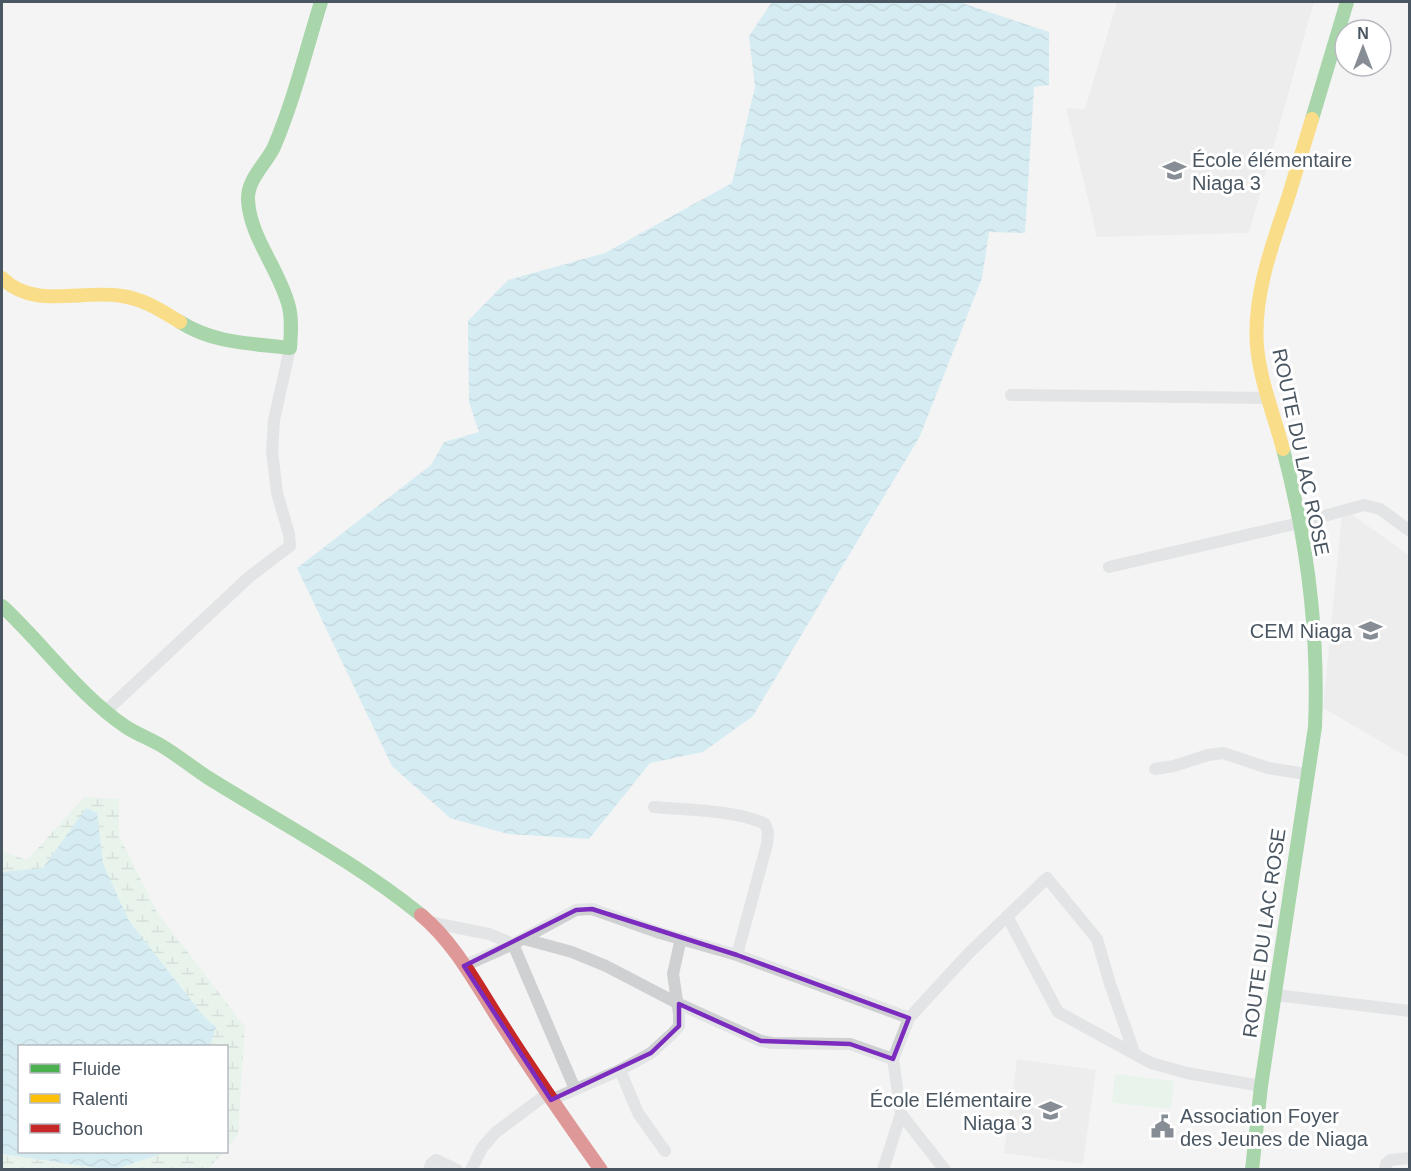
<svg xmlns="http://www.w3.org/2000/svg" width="1411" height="1171" font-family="Helvetica,sans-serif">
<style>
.education{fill:#e6e5e6}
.wetland{fill:url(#wetland-marsh)}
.pitch{fill:#d9f2e3}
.water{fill:url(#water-waves)}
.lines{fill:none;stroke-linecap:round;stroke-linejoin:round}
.street{stroke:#ced0d2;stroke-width:12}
.fast{stroke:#4caf50;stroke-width:14}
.slow{stroke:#ffc107;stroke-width:14}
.jam{stroke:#c62828;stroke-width:14}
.marked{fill:none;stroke:#7b2cbf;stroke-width:4.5;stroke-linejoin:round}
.labels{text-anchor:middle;stroke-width:6;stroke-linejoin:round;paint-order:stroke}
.poi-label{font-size:20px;fill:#4a5661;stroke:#fff;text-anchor:start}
.street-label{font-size:20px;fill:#4a5661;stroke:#fff}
</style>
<defs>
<pattern id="wetland-marsh" width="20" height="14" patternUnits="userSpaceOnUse" patternTransform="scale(1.5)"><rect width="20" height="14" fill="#d9f2e3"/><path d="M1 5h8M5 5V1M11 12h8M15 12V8" fill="none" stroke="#b2c7bb"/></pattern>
<pattern id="water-waves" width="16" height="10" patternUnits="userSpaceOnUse" patternTransform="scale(1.5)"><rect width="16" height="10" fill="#aee2f0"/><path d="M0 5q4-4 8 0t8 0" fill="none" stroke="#90bac6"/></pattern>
</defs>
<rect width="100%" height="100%" fill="#f4f4f4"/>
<g class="education">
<path d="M1117,2H1314L1249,233L1097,237L1066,108L1085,109Z"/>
<path d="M1342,513L1351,514L1409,555V758L1323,708Z"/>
<path d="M1017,1059L1096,1070L1083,1164L1004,1153Z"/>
</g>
<path class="wetland" d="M84,797L119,799V836L157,912L245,1027L238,1135L227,1148L226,1046H20V1152H224L208,1169H2V851L27,860Z"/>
<path class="pitch" d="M1115,1074L1174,1081L1171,1109L1112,1103Z"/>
<g class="water">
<path d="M772,2H959L1049,32V85L1034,87L1025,233L989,232L982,278L920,436L753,716L703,752L650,763L589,839L508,834L450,818L392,766L297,568L431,465L444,442L479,432L469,402L468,321L508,280L605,253L732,183L755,87L749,36Z"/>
<path d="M86,808L97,813L103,864L129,921L205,1018L216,1027L210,1046H20V1152H167L112,1170L2,1154V872L43,868Z"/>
</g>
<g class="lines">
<g class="street">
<path d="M1011,395L1269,398"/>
<path d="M1109,567L1299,523L1364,505L1380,509L1410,531"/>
<path d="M106,711L249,577L290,546L289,534L277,493L272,451L274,420L290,348"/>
<path d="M1155,769L1174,766L1208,755L1223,753L1268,768L1306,774"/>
<path d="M654,807C685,810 738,810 765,824L768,832L767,844L737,955"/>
<path d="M1007,916L1058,1012L1151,1063L1187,1073L1261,1086"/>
<path d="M429,922L489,934L513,944L575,1089"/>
<path d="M524,939L572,952L606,966L677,1003L761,1041L772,1043L850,1044L893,1059L901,1114L945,1170"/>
<path d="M464,966L513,944L576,910L592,909L660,933L737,955L909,1018"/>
<path d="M1275,995L1410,1011"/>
<path d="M893,1059L909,1018L968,954L1047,878L1097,939L1110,984L1134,1052"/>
<path d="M620,1070L638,1113L665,1151"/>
<path d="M551,1100L620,1070L651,1053L674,1032L679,1026V1014L673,974L681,938"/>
<path d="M429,1170L431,1164L436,1160L457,1170"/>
<path d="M471,1170L482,1148L495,1133L547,1094"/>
<path d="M883,1170L901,1114"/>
<path d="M1385,1170L1386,1164L1390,1160L1410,1158"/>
</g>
<g class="fast">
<path d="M1312,119L1347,2"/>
<path d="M180,322C215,344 251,343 290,348C291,334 292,320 289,307C280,270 250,238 248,200C247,179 266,164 274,147C294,100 306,50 321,2"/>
<path d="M2,606C44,645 78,694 126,727C137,734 150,739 162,746C177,755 192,767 207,777C279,822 354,861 421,915"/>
<path d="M1252,1170L1261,1086L1315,727C1319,633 1307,539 1283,449"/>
</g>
<g class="slow">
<path d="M2,278C34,310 81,289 122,296C144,299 162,311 180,322"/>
<path d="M1283,449C1274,415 1260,381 1257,346C1253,296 1272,245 1288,198C1296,172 1304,146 1312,119"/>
</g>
<path class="jam" d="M421,915C456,944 478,988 503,1026C534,1075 567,1122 601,1170"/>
</g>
<path d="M0 0H1411V1171H0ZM592,909L737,955L909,1018L893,1059L850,1044L761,1041L679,1004V1026L651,1053L551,1100L464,966L576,910Z" fill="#f4f4f4" fill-opacity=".55" fill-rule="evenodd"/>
<path class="marked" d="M592,909L737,955L909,1018L893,1059L850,1044L761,1041L679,1004V1026L651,1053L551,1100L464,966L576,910Z"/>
<defs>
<symbol id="school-bare" viewBox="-9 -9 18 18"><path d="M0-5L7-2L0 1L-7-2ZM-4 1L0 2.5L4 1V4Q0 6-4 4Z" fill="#868d94" stroke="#fff" stroke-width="2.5" paint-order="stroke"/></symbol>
<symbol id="civic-bare" viewBox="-9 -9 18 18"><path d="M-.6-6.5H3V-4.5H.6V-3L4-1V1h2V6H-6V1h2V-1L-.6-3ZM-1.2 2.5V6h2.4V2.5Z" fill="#868d94" stroke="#fff" stroke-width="2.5" paint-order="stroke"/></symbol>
</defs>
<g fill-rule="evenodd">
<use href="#school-bare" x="1158" y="154" width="33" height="33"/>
<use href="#school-bare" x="1354" y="614" width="33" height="33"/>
<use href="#school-bare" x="1034" y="1094" width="33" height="33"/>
<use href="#civic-bare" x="1146" y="1110" width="33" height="33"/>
</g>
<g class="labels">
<g class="poi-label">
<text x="1192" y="167">École élémentaire<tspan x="1192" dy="23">Niaga 3</tspan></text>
<text x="1352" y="638" text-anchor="end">CEM Niaga</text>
<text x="1032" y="1107" text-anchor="end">École Elémentaire<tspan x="1032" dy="23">Niaga 3</tspan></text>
<text x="1180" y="1123">Association Foyer<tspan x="1180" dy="23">des Jeunes de Niaga</tspan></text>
</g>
<g class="street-label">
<text transform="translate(1301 452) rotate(78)" y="7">ROUTE DU LAC ROSE</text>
<text transform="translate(1264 933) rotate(-82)" y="7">ROUTE DU LAC ROSE</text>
</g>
</g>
<rect width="1411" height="1171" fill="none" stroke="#4a5661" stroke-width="6"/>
<rect x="18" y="1045" width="210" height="108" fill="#ffffff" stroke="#b7bbc0" stroke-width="1.5"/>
<rect x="30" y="1064" width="30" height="9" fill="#4caf50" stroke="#b7bbc0" stroke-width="1.5"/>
<text x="72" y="1075" font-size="18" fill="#4a5661">Fluide</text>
<rect x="30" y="1094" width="30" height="9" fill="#ffc107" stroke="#b7bbc0" stroke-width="1.5"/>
<text x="72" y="1105" font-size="18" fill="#4a5661">Ralenti</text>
<rect x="30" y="1124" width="30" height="9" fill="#c62828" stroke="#b7bbc0" stroke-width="1.5"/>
<text x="72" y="1135" font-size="18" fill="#4a5661">Bouchon</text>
<g transform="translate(1363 48)"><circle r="28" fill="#ffffff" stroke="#b7bbc0" stroke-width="1.5"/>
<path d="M0-4.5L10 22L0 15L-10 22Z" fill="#868d94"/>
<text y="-9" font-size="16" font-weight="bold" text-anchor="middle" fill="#4a5661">N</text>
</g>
</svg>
